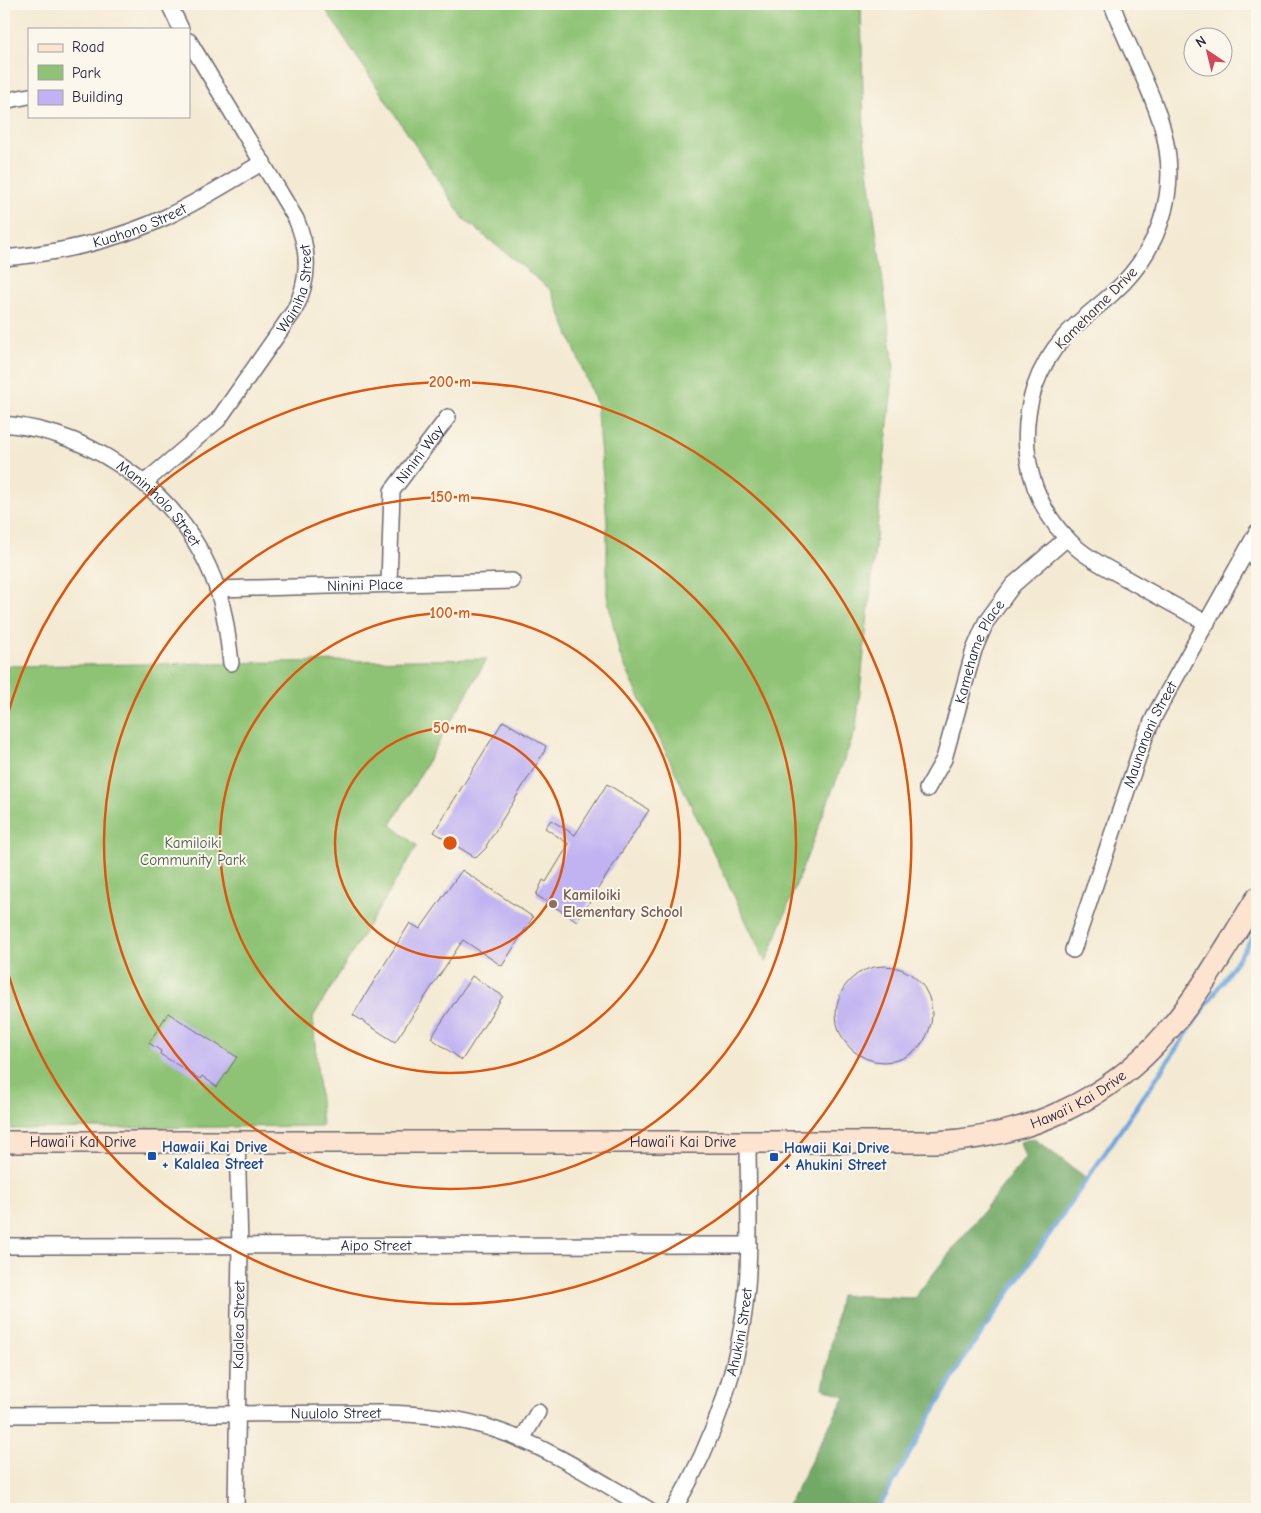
<svg xmlns="http://www.w3.org/2000/svg" width="1261" height="1513" font-family="'Comic Neue',sans-serif">
<style>
.green{fill:#8ec375;stroke:#587258}
.forest{fill:#72a966;stroke:#4a6650}
.lines{fill:none;stroke-linecap:round;stroke-linejoin:round}
.stream{stroke:#6ea6dd;stroke-width:4.5}
.building{fill:#c1b3f2}
.minor-casing{stroke:#6c6870;stroke-width:18}
.secondary-casing{stroke:#6c6870;stroke-width:24}
.minor{stroke:#fff;stroke-width:15}
.secondary{stroke:#fde4d1;stroke-width:21}
.ring{fill:none;stroke:#de560e;stroke-width:2.5}
.education-dot{fill:#8d6e63;stroke:#fbf7ec;stroke-width:2}
.transit-dot{fill:#1a4fb4;stroke:#fbf7ec;stroke-width:2}
.labels{text-anchor:middle;stroke-width:4;stroke-linejoin:round;paint-order:stroke}
.street-label{font-size:15px;fill:#22223b;stroke:#fbf7ec}
.park-label{font-size:15px;fill:#485a4f;stroke:#fbf7ec}
.education-label{font-size:15px;font-weight:bold;fill:#785e54;stroke:#fbf7ec;text-anchor:start}
.transit-label{font-size:15px;font-weight:bold;fill:#164399;stroke:#fbf7ec;text-anchor:start}
.centre{fill:#de560e;stroke:#fbf7ec;stroke-width:2.5}
.ring-label{font-size:15px;text-anchor:middle;font-weight:bold;fill:#de560e;stroke:#fbf7ec;stroke-width:4;stroke-linejoin:round;paint-order:stroke}
</style>
<rect width="100%" height="100%" fill="#fbf7ec"/>
<filter id="ink" filterUnits="userSpaceOnUse"><feTurbulence type="fractalNoise" baseFrequency=".02" numOctaves="2"/><feDisplacementMap in="SourceGraphic" scale="10" xChannelSelector="R" yChannelSelector="G"/><feConvolveMatrix kernelMatrix="1 2 1 2 8 2 1 2 1" color-interpolation-filters="sRGB"/></filter>
<filter id="wash" filterUnits="userSpaceOnUse"><feTurbulence type="fractalNoise" baseFrequency=".0096" numOctaves="4" result="noise"/><feDisplacementMap in="SourceGraphic" scale="20" xChannelSelector="R" yChannelSelector="G"/><feGaussianBlur stdDeviation="1.12" result="paint"/><feColorMatrix in="noise" values="0 0 0 0 0 0 0 0 0 0 0 0 0 0 0 0 0 1.4 0 .05"/><feComposite in="paint" operator="in"/></filter>
<g filter="url(#wash)">
<rect width="100%" height="100%" fill="#f4ead3"/>
<g class="green">
<path d="M322,4H861L864,138L894,367L856,729L766,963L620,656L607,596V520L596,403L551,290L464,219Z"/>
<path d="M487,659L391,825L417,846L313,1017L322,1126L4,1129V666Z"/>
</g>
<path class="forest" d="M1033,1138L1088,1179L961,1363L878,1509H786L845,1396L823,1388L840,1295L914,1298L1025,1158L1020,1142Z"/>
<g class="lines">
<path class="stream" d="M878,1509L961,1363L1257,931"/>
</g>
<g id="blocks">
<g class="building">
<path d="M503,721L546,746L544,752L486,846L487,847L476,858L434,832Z"/>
<path d="M607,784L649,810L577,921L536,895L543,880L546,882L569,844L545,828L551,820L575,835Z"/>
<path d="M462,870L533,917L502,966L463,940L395,1042L353,1015L410,923L420,929Z"/>
<circle cx="884" cy="1014" r="48"/>
<path d="M472,976L503,996L462,1060L431,1038Z"/>
<path d="M168,1013L237,1057L217,1087L202,1076L200,1079L160,1054L161,1051L149,1043Z"/>
</g>
</g>
</g>
<g filter="url(#ink)">
<use href="#blocks" fill-opacity="0" stroke="#6c6870" stroke-width="1"/>
<g class="lines">
<defs>
<g id="minor">
<path d="M169,4L181,29"/>
<path d="M1112,4C1134,67 1179,127 1167,197C1161,234 1141,268 1113,293C1097,308 1079,320 1064,337C1010,397 1014,494 1077,548C1092,561 1111,570 1129,580C1155,595 1181,609 1207,623"/>
<path d="M4,101L29,96"/>
<path id="s1" d="M4,258C60,253 114,241 166,217C200,201 231,181 263,162"/>
<path id="s2" d="M4,424C99,433 185,497 217,588C225,612 228,638 231,663"/>
<path id="s3" d="M144,483L218,420L294,311C310,280 310,251 296,219L189,41"/>
<path id="s4" d="M389,583L392,491L448,417"/>
<path id="s5" d="M217,589L512,581"/>
<path id="s6" d="M927,789L944,759L974,650L986,622L1013,585L1067,538"/>
<path id="s7" d="M1073,950L1145,737L1156,713L1257,532"/>
<path id="s8" d="M4,1246L749,1245"/>
<path id="s9" d="M4,1415L382,1413C421,1414 459,1417 496,1430C550,1448 599,1481 648,1509"/>
<path d="M522,1439L538,1412"/>
<path id="s10" d="M236,1509L240,1246L237,1140"/>
<path id="s11" d="M674,1509C714,1441 740,1366 747,1287C751,1239 748,1190 748,1142"/>
</g>
<g id="secondary">
<path id="s12" d="M4,1142H936C1025,1137 1107,1102 1166,1033C1201,993 1228,943 1257,898"/>
</g>
</defs>
<use href="#minor" class="minor-casing"/>
<use href="#secondary" class="secondary-casing"/>
<use href="#minor" class="minor"/>
<use href="#secondary" class="secondary"/>
</g>
</g>
<g class="ring">
<circle cx="450" cy="843" r="115"/>
<circle cx="450" cy="843" r="230"/>
<circle cx="450" cy="843" r="346"/>
<path d="M5 724A461 461 0 1 1 5 962"/>
</g>
<circle class="education-dot" cx="553" cy="904" r="5"/>
<g class="transit-dot">
<rect x="147" y="1151" width="10" height="10" rx="2.5"/>
<rect x="769" y="1152" width="10" height="10" rx="2.5"/>
</g>
<g class="labels">
<g class="street-label">
<text dy="5" stroke="none"><textPath href="#s1" startOffset="140">Kuahono Street</textPath></text>
<text dy="5" stroke="none"><textPath href="#s3" startOffset="252">Wainiha Street</textPath></text>
<text transform="translate(1096 308) rotate(-45)" y="5">Kamehame Drive</text>
<text dy="5" stroke="none"><textPath href="#s4" startOffset="138">Ninini Way</textPath></text>
<text dy="5" stroke="none"><textPath href="#s2" startOffset="179">Maniniholo Street</textPath></text>
<text dy="5" stroke="none"><textPath href="#s5" startOffset="148">Ninini Place</textPath></text>
<text dy="5" stroke="none"><textPath href="#s6" startOffset="148">Kamehame Place</textPath></text>
<text dy="5" stroke="none"><textPath href="#s7" startOffset="229">Maunanani Street</textPath></text>
<text dy="5" stroke="none"><textPath href="#s12" startOffset="1082">Hawai’i Kai Drive</textPath></text>
<text dy="5" stroke="none"><textPath href="#s12" startOffset="79">Hawai’i Kai Drive</textPath></text>
<text dy="5" stroke="none"><textPath href="#s12" startOffset="679">Hawai’i Kai Drive</textPath></text>
<text dy="5" stroke="none"><textPath href="#s8" startOffset="372">Aipo Street</textPath></text>
<text dy="5" stroke="none"><textPath href="#s10" startOffset="184">Kalalea Street</textPath></text>
<text dy="5" stroke="none"><textPath href="#s11" startOffset="190">Ahukini Street</textPath></text>
<text dy="5" stroke="none"><textPath href="#s9" startOffset="332">Nuulolo Street</textPath></text>
</g>
<g class="park-label">
<text x="193" y="848">Kamiloiki<tspan x="193" dy="17">Community Park</tspan></text>
</g>
<g class="education-label">
<text x="563" y="900">Kamiloiki<tspan x="563" dy="17">Elementary School</tspan></text>
</g>
<g class="transit-label">
<text x="162" y="1152">Hawaii Kai Drive<tspan x="162" dy="17">+ Kalalea Street</tspan></text>
<text x="784" y="1153">Hawaii Kai Drive<tspan x="784" dy="17">+ Ahukini Street</tspan></text>
</g>
</g>
<circle cx="450" cy="843" r="8" class="centre"/>
<g class="ring-label">
<text x="450" y="387">200 m</text>
<text x="450" y="502">150 m</text>
<text x="450" y="618">100 m</text>
<text x="450" y="733">50 m</text>
</g>
<rect width="1261" height="1513" fill="none" stroke="#fbf7ec" stroke-width="20"/>
<rect x="28" y="28" width="162" height="90" fill="#fbf7ec" stroke="#a4a2a5"/>
<rect x="38" y="44" width="25" height="8" fill="#fde4d1" stroke="#a4a2a5"/>
<text x="72" y="52" font-size="15" fill="#22223b">Road</text>
<rect x="38" y="65" width="25" height="15" fill="#8ec375" stroke="#a4a2a5"/>
<text x="72" y="78" font-size="15" fill="#22223b">Park</text>
<rect x="38" y="90" width="25" height="15" fill="#c1b3f2" stroke="#a4a2a5"/>
<text x="72" y="102" font-size="15" fill="#22223b">Building</text>
<g transform="translate(1208 52) rotate(325)"><circle r="24" fill="#fbf7ec" stroke="#a4a2a5"/>
<path d="M0-4L9 19L0 12L-9 19Z" fill="#d1495b"/>
<text y="-8" font-size="14" font-weight="bold" text-anchor="middle" fill="#22223b">N</text>
</g>
</svg>
